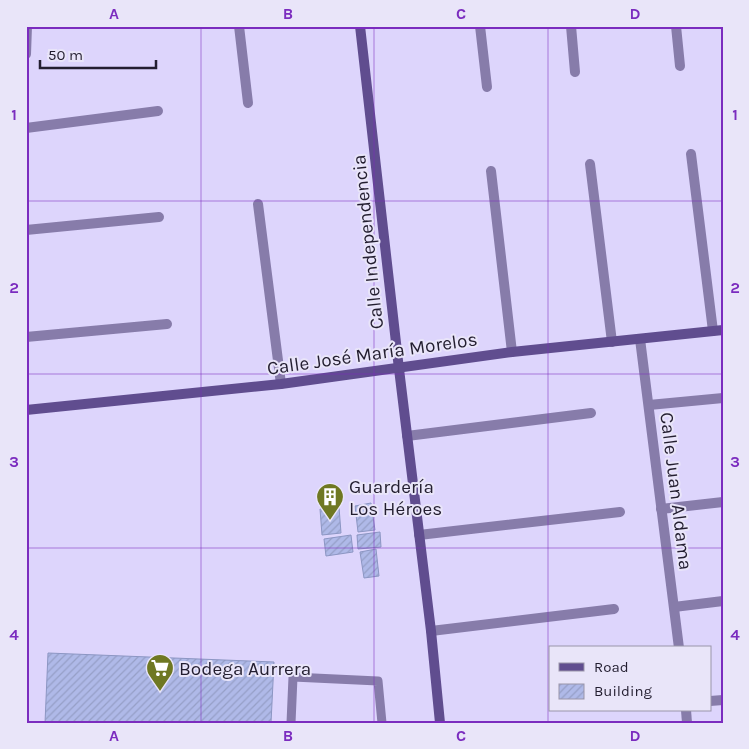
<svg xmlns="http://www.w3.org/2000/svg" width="749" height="749" font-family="Karla,sans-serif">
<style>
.building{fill:url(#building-hatch);stroke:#8c96c3}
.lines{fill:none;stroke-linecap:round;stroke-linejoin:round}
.lane{stroke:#877caa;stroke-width:9}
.street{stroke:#877caa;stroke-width:10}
.secondary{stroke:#604d8f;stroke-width:10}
.grid{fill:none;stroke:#7b2cbf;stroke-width:1;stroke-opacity:0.55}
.labels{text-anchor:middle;stroke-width:4;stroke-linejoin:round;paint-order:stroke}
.street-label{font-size:19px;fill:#231e30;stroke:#e9e5f9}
.poi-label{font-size:19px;fill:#231e30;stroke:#e9e5f9;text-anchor:start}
.neatline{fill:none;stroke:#7b2cbf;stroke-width:2}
.grid-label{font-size:16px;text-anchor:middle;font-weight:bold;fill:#7b2cbf}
</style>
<defs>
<pattern id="building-hatch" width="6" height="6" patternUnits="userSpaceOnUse" patternTransform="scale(1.25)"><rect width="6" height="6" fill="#afb9e8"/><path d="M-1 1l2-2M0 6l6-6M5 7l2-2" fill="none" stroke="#969fc7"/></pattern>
</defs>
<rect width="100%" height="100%" fill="#ddd5fc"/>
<g class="building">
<path d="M371,503L375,530L358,532L355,506Z"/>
<path d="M339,507L341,533L322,535L320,509Z"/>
<path d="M380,532L381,547L358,549L357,535Z"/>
<path d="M351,535L353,552L326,556L324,539Z"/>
<path d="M376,549L379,576L364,578L360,552Z"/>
<path d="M48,653L274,662L271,723H45Z"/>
</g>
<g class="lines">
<path class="lane" d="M291,723L293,677L378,681L382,723"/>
<g class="street">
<path d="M239,26L248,103"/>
<path d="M480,26L487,87"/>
<path d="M571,26L575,72"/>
<path d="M676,26L680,66"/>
<path d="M26,54L27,26"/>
<path d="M26,128L158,111"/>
<path d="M691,154L713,331"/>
<path d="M590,164L612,342"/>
<path d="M491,171L512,352"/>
<path d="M258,204L281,384"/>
<path d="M26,230L159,217"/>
<path d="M26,337L167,324"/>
<path d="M640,339L679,648"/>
<path d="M649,405L723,398"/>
<path d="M407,436L591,413"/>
<path d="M661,509L723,502"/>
<path d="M419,535L620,512"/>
<path d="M674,607L723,601"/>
<path d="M431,631L614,609"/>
<path d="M710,701L723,700"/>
<path d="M686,710L687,723"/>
</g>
<g class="secondary">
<path d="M360,26L399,369L431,631L440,723"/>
<path d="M26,410L281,384L512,352L723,330"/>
</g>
</g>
<path class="grid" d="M201,26V723M374,26V723M548,26V723M26,201H723M26,374H723M26,548H723"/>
<defs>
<symbol id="building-pin" viewBox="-11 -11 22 30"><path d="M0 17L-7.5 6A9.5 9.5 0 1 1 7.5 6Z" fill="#6f7822" stroke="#e9e5f9"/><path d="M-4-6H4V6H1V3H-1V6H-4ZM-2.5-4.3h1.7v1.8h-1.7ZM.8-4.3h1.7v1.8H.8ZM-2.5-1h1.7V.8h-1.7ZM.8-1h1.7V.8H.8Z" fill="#fff"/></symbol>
<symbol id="supermarket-pin" viewBox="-11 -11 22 30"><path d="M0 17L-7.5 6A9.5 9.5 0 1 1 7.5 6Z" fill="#6f7822" stroke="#e9e5f9"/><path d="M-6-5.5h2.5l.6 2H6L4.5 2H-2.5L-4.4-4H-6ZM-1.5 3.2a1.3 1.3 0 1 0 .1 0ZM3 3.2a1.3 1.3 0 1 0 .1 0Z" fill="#fff"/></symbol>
</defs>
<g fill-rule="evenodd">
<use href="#building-pin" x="314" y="481" width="32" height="43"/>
<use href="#supermarket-pin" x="144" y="652" width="32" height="43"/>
</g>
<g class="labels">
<g class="street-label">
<text transform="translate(367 242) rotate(-96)" y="7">Calle Independencia</text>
<text transform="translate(372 353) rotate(-8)" y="7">Calle José María Morelos</text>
<text transform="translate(677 491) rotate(83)" y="7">Calle Juan Aldama</text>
</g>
<g class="poi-label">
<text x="349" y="493">Guardería<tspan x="349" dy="22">Los Héroes</tspan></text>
<text x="179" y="675">Bodega Aurrera</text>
</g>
</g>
<rect width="749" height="749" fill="none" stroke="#e9e5f9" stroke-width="55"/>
<rect x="549" y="646" width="162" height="65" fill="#e9e5f9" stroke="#9a95a9"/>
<rect x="559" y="663" width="25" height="8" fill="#604d8f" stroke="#9a95a9"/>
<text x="594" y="672" font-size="15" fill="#231e30">Road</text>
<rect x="559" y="684" width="25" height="15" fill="url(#building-hatch)" stroke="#9a95a9"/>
<text x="594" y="696" font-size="15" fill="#231e30">Building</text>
<path d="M40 60v8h116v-8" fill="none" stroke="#231e30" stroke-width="2.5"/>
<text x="48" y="60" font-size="15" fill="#231e30" stroke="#e9e5f9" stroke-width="4" paint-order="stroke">50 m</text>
<rect x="28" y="28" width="694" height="694" class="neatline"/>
<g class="grid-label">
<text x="114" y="19">A</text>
<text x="288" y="19">B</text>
<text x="461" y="19">C</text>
<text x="635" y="19">D</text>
<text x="14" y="120">1</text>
<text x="735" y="120">1</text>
<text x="14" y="293">2</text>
<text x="735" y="293">2</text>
<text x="14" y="467">3</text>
<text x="735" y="467">3</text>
<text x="14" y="640">4</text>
<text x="735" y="640">4</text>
<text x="114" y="741">A</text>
<text x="288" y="741">B</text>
<text x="461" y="741">C</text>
<text x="635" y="741">D</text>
</g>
</svg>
